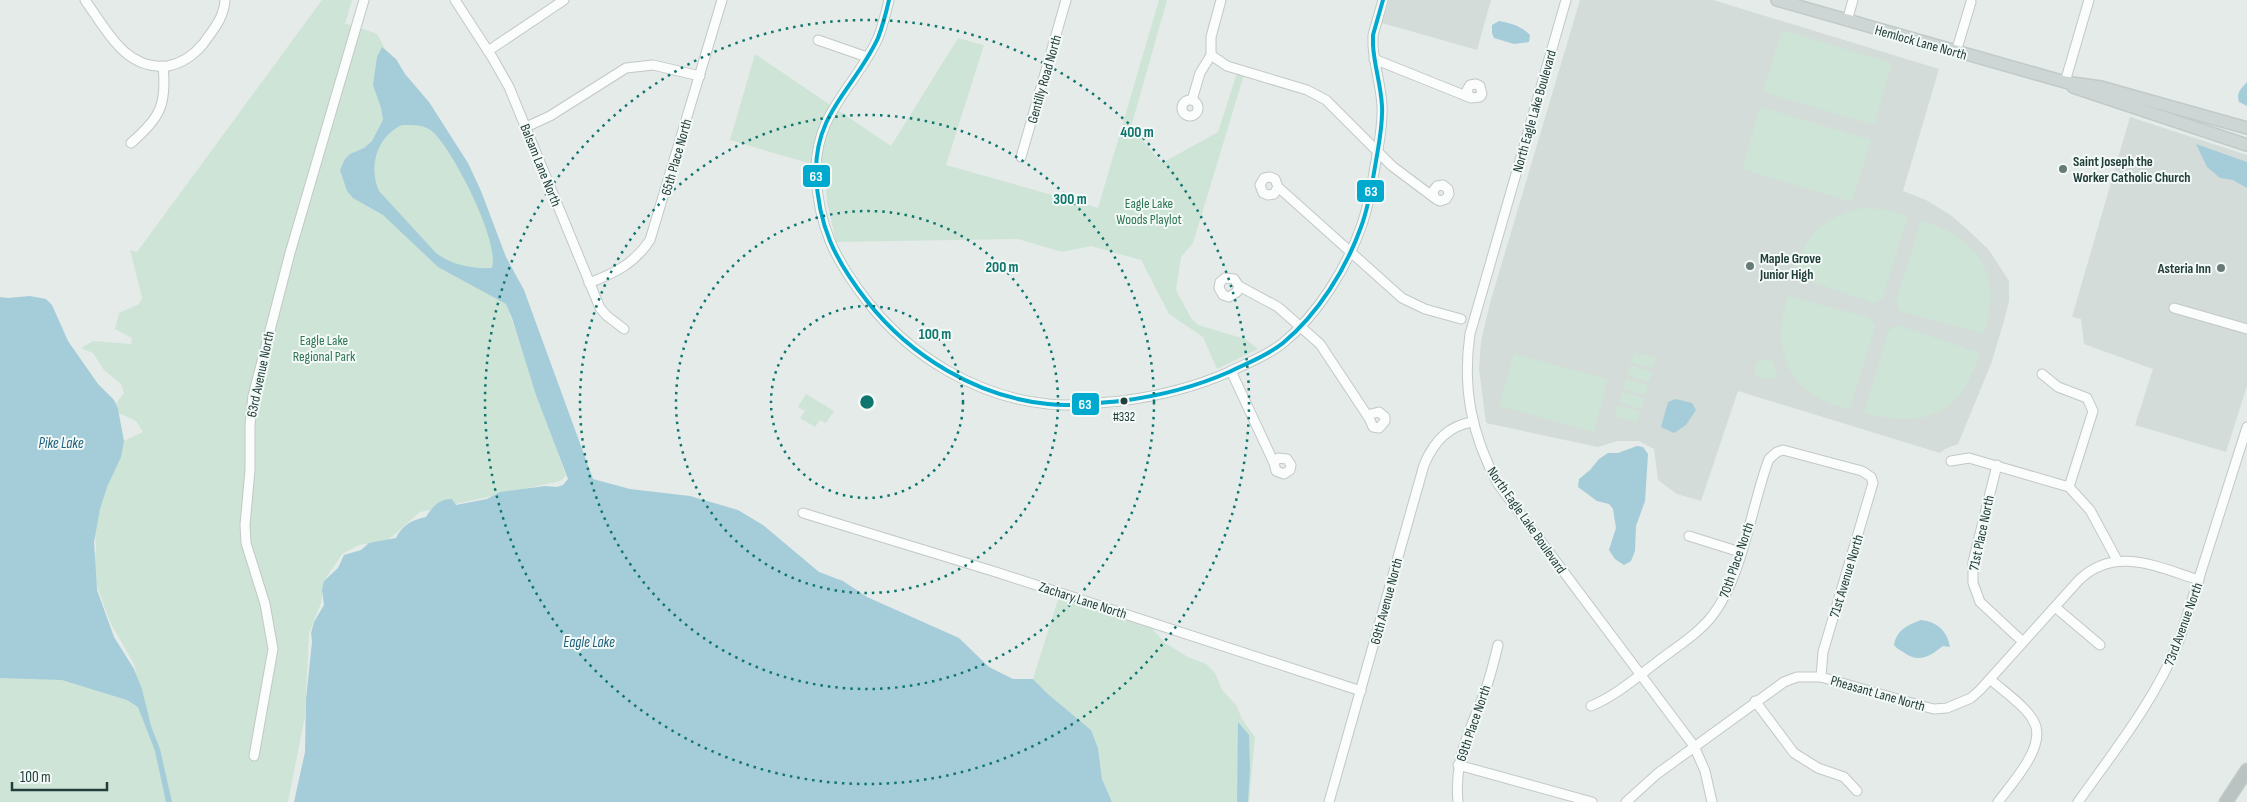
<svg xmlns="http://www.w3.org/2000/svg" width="2247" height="802" font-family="'Sofia Sans Condensed',sans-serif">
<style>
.built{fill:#d3dcd9}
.green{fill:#cee4d7}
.water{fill:#a5ccd9;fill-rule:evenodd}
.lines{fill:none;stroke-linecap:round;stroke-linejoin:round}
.minor-casing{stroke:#c2c8c6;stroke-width:11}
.major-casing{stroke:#c1cac8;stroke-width:14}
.highway-casing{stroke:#c1cac8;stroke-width:15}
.minor{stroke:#fbfcfc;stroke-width:9}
.major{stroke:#ced6d5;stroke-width:11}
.highway{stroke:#bac3c2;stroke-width:12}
.bus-1-casing{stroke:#f3f9f7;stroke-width:8}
.bus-1{stroke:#00a9ce;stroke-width:4}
.ring{fill:none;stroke:#0f766e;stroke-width:2.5;stroke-dasharray:2.5 5}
.poi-dot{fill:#667b77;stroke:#f3f9f7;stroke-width:2}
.bus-dot{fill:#223e3a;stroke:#f3f9f7;stroke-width:2}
.labels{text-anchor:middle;stroke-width:4;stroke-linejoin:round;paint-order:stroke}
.bus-label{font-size:13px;fill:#223e3a;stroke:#f3f9f7}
.street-label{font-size:14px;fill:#223e3a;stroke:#f3f9f7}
.poi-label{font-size:14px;font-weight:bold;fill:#223e3a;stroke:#f3f9f7;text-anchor:start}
.park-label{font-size:14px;fill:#2c7652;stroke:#f3f9f7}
.water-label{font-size:15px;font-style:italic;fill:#1b5f7b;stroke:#f3f9f7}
.centre{fill:#0f766e;stroke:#f3f9f7;stroke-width:2.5}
.ring-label{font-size:15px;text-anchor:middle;font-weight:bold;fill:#0f766e;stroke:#f3f9f7;stroke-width:4;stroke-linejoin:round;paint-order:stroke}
.line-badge{stroke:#f3f9f7;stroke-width:2}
.badge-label{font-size:14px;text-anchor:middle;font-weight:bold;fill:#fff}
</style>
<rect width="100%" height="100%" fill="#e5ebe9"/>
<g class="built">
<path d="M1389,0H1491L1477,50L1382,23Z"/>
<path d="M1580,0H1713L1939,69L1903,191L1926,200L1952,216L1970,232L1989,250L2009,281V301L2004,321L1991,364L1958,444L1945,449L1940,453L1738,391L1701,501L1677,494L1658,480L1654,449L1639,441H1617L1598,447L1486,423L1479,369L1481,341L1490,303Z"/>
<path d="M2130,117L2247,155V386L2226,452L2135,425L2153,369L2084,344L2081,319L2072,317Z"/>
</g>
<g class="green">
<path d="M322,0H352L345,24L352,25L377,34L406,88L470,185L505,271L509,312L566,476L560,481L420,512L388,540L359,545L342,554L324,581L321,603L309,634L305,716L288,802H0V668L137,677L134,664L110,622L92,573L96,549L93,505L108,448L143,432L136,421L117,412L115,405L124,393L121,384L104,370L93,353L81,348L93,341L131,344L132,338L115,329L119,313L139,304L142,298L130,250L137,252Z"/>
<path d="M1159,0H1167L1131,127L1162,163L1218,132L1237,73L1244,75L1193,243L1181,257L1176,290L1191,318L1198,325L1245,339L1258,349L1217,369L1203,337L1169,314L1141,260L1091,246L1062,252L1018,239L836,242L827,202L825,168L730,140L755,54L891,146L958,38L984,45L946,165L1098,208Z"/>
<path d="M1782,30L1892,63L1874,125L1763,92Z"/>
<path d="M1760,107L1871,140L1852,202L1742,169Z"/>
<path d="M1864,208L1882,209L1908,216L1882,299L1873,303L1793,275C1805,235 1822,216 1864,208Z"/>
<path d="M1921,221C1963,232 1996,260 1990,308C1989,317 1986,326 1984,334L1900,311L1896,302Z"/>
<path d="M1788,296L1870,318L1875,326L1850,409C1842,407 1832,405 1824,401C1780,380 1775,337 1788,296Z"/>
<path d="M1897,325L1980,353C1977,361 1974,370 1970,378C1949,422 1906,426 1864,412L1889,330Z"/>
<path d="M1634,352L1656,358L1653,368L1631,362Z"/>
<path d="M1514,354L1608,379L1594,432L1499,406Z"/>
<path d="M1766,359L1773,361L1777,375L1775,378H1760L1755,374V365L1759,361Z"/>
<path d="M1630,365L1652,372L1649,382L1627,375Z"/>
<path d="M1626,379L1648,385L1645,395L1623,389Z"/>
<path d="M1622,392L1644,398L1641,409L1619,402Z"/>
<path d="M806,394L834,411L826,423L820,420L815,427L800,418L805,411L798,407Z"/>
<path d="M1618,405L1640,412L1637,422L1615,416Z"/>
<path d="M1059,596L1149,625L1165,643L1188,657L1206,664L1215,673L1222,690L1236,705L1242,719L1255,737L1249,802H1112L1102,779L1098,748L1091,730L1049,695L1033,679Z"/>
</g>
<g class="water">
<path d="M1499,21C1511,23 1521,26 1530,35L1529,42L1514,44L1494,38L1492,33V25Z"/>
<path d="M382,47L396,59L405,74L429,102L468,163L481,191L506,257L524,290L593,479L630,489L690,496L738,510L763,525L819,572L843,581L867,597L959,638L989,667L1013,679H1033L1049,695L1091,730L1098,748L1102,779L1112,802H294L305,752L306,699L312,642L311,633L314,622L324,605L322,590L324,581L338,568L344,555L361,550L369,543L396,538C402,525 412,520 426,517C432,507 439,499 452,499L456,505L487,499L500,492L545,486L557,487L563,485L568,479L536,395L512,318L506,304L438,267L383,215L353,198L347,191L340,170L345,159L350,154L364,148L372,141L383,120L381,108L373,85L377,57ZM402,125C413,125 425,124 434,133C454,153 500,241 492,268C472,269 452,265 436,253L379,191C368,167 377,136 402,125Z"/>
<path d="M2247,82V106L2239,102C2236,92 2241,89 2247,82Z"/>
<path d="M2196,144L2247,162V188L2233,180L2220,178L2213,172L2207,167Z"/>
<path d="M30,296L46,299L52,305L68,341L98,384L114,400L118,409L124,441L121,457L107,487L100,509L94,542L97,590L114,637L134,669L142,689L151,726L160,749L172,802H166L155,751L138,707L127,700L62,680L0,678V297L8,298Z"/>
<path d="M1676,399L1692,403L1696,410L1686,425L1674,433L1661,427L1668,402Z"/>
<path d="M1637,446L1643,447L1648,454L1645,501L1636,526L1635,551L1631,561L1624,565L1615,559L1609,550L1616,528L1613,509L1609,504L1597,501L1578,487L1579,479L1590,470L1599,459L1608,453H1618Z"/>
<path d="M1921,620C1938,622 1947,631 1950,647L1943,646C1930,656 1919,664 1903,652C1899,649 1897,649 1894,645C1897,630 1907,625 1921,620Z"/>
<path d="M1238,722L1249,735L1250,768L1248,802H1237Z"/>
</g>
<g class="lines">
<defs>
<g id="minor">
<path d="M85,0C106,29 125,71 168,66C183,63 193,56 203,44C213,30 224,18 225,0"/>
<path d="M455,0L492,57L509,87L600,308L607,316L624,329"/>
<path d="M889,0C886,13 883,25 878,38C855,88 815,112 816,173C818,226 835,260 867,301C910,356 977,397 1048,404C1072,407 1096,403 1121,401C1159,396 1193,388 1229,372C1247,363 1267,356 1283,343C1318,314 1346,269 1361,227C1369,206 1372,184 1376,161C1379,143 1383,125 1382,106C1381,85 1374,65 1373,45V35L1383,0"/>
<path d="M1566,0L1470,334C1462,389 1472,436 1498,484L1694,746L1705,771L1712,802"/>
<path d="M1847,21L1853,0"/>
<path d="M818,40L867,57"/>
<path d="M488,51L564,0"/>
<path d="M1956,52L1971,2"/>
<path d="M1211,55L1227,66L1307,90L1326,100L1392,166L1436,199L1440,201L1446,199L1449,194L1448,189L1443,185L1437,186L1433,191L1434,196"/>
<path d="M1374,59L1471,98L1480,97L1482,94L1480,86L1476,84L1470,85L1467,90L1469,96"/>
<path d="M2065,82L2089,0"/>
<circle cx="1190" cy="108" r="8"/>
<path d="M1192,100L1200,73L1211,55V37L1221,0"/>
<path d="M526,127L550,116L626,68L653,65L700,76"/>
<path d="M131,143C160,118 167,105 163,66"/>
<path d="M1021,157L1066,0"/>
<path d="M1278,187L1275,179L1270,177L1264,178L1260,185L1263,193L1268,195L1274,194L1278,187L1402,298L1425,309L1461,319"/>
<path d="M589,283C615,273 634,264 650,240L722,0"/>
<path d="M1239,286L1237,292L1229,297L1223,295L1219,288L1220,282L1225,278L1234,279L1239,286L1278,307L1320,344L1369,418L1373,427L1379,428L1385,421V417L1379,412L1371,414L1369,418"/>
<path d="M2174,308L2247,329"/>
<path d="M1231,371L1274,463L1276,471L1284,474L1290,470L1291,465L1287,459L1278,458L1274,463"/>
<path d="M2042,374L2058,387L2087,398L2093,411L2069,487"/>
<path d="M1951,461L1969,458L2069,487L2090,510L2117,560"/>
<path d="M1997,465L1973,562V583L1980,602L2023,642"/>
<path d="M803,513L999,573L1361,691"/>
<path d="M1689,536L1740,552"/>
<path d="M2055,607L2100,645"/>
<path d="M1990,679C2003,691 2027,707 2034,722C2047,746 2012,783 1998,802"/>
<path d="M1755,701L1794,753L1818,768L1844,777L1857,791"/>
<path d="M1591,706C1615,696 1636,678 1657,662C1675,648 1698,634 1712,616C1743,577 1751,506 1769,459L1777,452L1783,450L1862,471L1871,477L1873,483L1823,652L1821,677"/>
<path d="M254,756L273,649L265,604L246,543L245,525L250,470V425L253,396L290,253L364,0"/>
<path d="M1458,765L1592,802"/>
<path d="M1329,802L1424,465C1433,443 1447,426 1472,422"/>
<path d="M1458,802C1454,759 1469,733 1484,694C1490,678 1494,662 1498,645"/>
<path d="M1626,802L1657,774L1784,682L1797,677H1821L1922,706L1934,709L1947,708L1971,698L1980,690L2079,580C2115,545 2157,567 2199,580"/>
<path d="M2078,802C2115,750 2155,700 2179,641L2247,427"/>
</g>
<g id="major">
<path d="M1777,0L2065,82L2101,87L2247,128"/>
<path d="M2073,87L2247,145"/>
</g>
<path id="highway" d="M2226,802L2247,770"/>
</defs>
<use href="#minor" class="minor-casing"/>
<use href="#major" class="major-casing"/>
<use href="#highway" class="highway-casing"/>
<use href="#minor" class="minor"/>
<use href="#major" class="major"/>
<use href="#highway" class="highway"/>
<defs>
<path id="bus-1" d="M889,0C886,13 883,25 878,38C855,88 815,112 816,173C818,226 835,260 867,301C910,356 977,397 1048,404C1072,407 1096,403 1121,401C1159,396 1193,388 1229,372C1247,363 1267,356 1283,343C1318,314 1346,269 1361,227C1369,206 1372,184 1376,161C1379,143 1383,125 1382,106C1381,85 1374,65 1373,45V35L1383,0"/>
</defs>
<use href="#bus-1" class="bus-1-casing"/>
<use href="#bus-1" class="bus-1"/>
</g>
<g class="ring">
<circle cx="867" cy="402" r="96"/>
<circle cx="867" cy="402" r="191"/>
<circle cx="867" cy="402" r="287"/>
<circle cx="867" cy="402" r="382"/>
</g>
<g class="poi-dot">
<circle cx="2063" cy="169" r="5"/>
<circle cx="1750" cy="266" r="5"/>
<circle cx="2221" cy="268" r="5"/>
</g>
<circle class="bus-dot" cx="1124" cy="401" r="4.5"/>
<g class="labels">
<g class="bus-label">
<text x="1124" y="421">#332</text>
</g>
<g class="street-label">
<text transform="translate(1921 42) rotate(16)" y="5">Hemlock Lane North</text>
<text transform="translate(1044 79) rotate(-74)" y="5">Gentilly Road North</text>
<text transform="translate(1534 111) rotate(-74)" y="5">North Eagle Lake Boulevard</text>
<text transform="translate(676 157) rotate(-74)" y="5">65th Place North</text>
<text transform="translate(541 165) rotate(68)" y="5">Balsam Lane North</text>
<text transform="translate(260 374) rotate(-78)" y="5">63rd Avenue North</text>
<text transform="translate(1527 520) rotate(55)" y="5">North Eagle Lake Boulevard</text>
<text transform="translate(1981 533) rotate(-78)" y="5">71st Place North</text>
<text transform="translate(1736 560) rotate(-71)" y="5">70th Place North</text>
<text transform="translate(1846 576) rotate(-73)" y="5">71st Avenue North</text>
<text transform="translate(1083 600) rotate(18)" y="5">Zachary Lane North</text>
<text transform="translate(1386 601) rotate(-75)" y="5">69th Avenue North</text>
<text transform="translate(2183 624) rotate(-70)" y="5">73rd Avenue North</text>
<text transform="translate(1878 693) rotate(16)" y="5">Pheasant Lane North</text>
<text transform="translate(1473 723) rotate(-71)" y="5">69th Place North</text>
</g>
<g class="poi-label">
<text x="2073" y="166">Saint Joseph the<tspan x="2073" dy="16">Worker Catholic Church</tspan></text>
<text x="1760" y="263">Maple Grove<tspan x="1760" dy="16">Junior High</tspan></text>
<text x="2211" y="273" text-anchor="end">Asteria Inn</text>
</g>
<g class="park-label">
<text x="1149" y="208">Eagle Lake<tspan x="1149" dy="16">Woods Playlot</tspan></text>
<text x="324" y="345">Eagle Lake<tspan x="324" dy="16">Regional Park</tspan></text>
</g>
<g class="water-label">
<text x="61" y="448">Pike Lake</text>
<text x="589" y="647">Eagle Lake</text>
</g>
</g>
<circle cx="867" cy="402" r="8" class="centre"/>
<g class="ring-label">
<text x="1137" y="137">400 m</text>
<text x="1070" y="204">300 m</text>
<text x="1002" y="272">200 m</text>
<text x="935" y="339">100 m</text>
</g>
<g class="line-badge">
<rect x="802" y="164" width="29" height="24" rx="5" fill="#00a9ce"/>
<rect x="1356" y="179" width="29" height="24" rx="5" fill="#00a9ce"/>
<rect x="1071" y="392" width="29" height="24" rx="5" fill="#00a9ce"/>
</g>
<g class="badge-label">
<text x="816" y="181">63</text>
<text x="1371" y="196">63</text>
<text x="1085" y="409">63</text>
</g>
<path d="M12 782v8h95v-8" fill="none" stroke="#223e3a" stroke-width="2.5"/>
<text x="20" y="782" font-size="15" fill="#223e3a" stroke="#f3f9f7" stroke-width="4" paint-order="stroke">100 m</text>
</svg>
